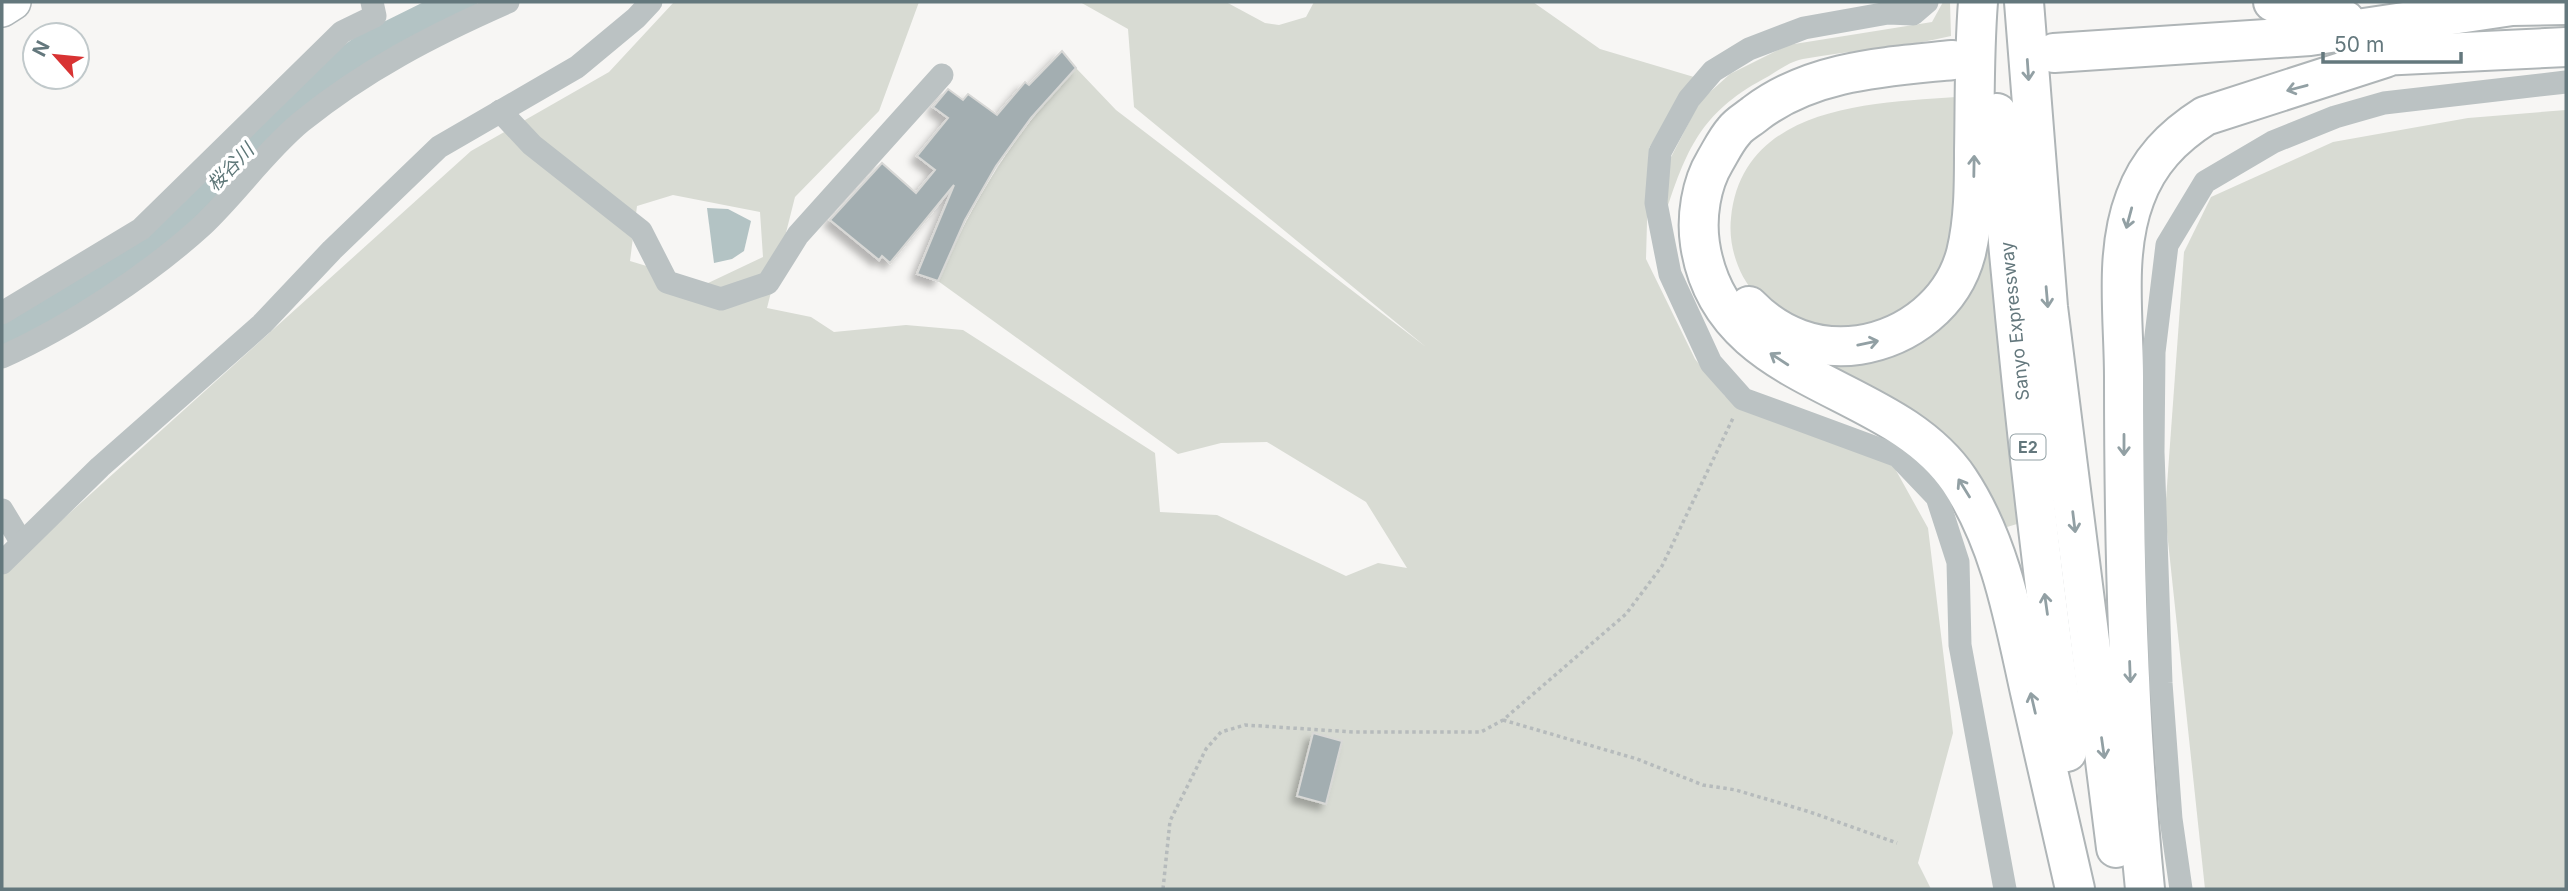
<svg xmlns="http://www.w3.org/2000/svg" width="2568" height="891" font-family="Inter,'Noto Sans JP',sans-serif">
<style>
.green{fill:#d8dbd3;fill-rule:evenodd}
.water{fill:#b3c3c4}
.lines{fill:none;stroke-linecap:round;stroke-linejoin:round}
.river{stroke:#b3c3c4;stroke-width:33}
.building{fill:#a3aeb1;stroke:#d8d8d6;stroke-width:2;filter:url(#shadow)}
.motorway-tunnel{stroke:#d2d6d6;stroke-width:38;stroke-dasharray:38 19;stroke-linecap:butt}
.primary-casing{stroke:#afb6b8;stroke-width:38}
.motorway-casing{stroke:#afb5b7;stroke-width:42}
.path{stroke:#b6bbbc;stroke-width:3.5;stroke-dasharray:3.5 3.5;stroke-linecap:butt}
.minor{stroke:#bbc2c3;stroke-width:23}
.primary{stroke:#fff;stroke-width:35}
.motorway{stroke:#fff;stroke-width:38}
.oneway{stroke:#92a0a4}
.labels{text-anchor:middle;stroke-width:7;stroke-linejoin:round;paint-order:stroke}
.shield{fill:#fff;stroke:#92a0a4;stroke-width:2}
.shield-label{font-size:16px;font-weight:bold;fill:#64787d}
.street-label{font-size:18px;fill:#64787d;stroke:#fff}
.water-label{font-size:19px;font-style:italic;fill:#5e7778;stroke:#fff}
</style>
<defs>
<filter id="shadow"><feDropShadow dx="-6" dy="6" stdDeviation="3.5" flood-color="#0004"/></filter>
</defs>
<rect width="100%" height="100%" fill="#f7f6f4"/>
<g class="green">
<path d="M674,2H919L879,111L795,197L767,308L811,317L834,332L906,325L963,330L1155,453L1160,512L1217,515L1346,576L1378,563L1407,568L1366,502L1267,442L1221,443L1178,454L938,281C972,201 1015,132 1076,68L1116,110L1426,347L1134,107L1128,29L1080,2H1226L1265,23L1279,25L1306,17L1314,2H1533L1600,49L1694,77L1649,148L1646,259L1695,359L1725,396L1893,465L1928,528L1953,733L1918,863L1931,889H2V574L471,151L609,72ZM673,195L760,212L763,257L706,284L630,261L637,206Z"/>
<path d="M1943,2H1950L1951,36C1902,48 1852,50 1803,59C1791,61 1779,70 1769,76C1704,110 1688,144 1666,212L1669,161L1700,101L1730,74L1788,45L1932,22Z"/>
<path d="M1956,97C1957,142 1962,191 1952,235C1945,269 1914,310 1880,323C1869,327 1829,331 1817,330C1807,329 1793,318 1784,313C1776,308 1764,303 1757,296C1738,276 1728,245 1731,218C1742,106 1870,103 1956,97Z"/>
<path d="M2566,110V889H2205L2165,513L2184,252L2211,197L2333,142L2468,118Z"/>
<path d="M1984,209L2017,524L2007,527L1970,460L1916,417L1784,353L1882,354Z"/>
</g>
<path class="water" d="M707,208L728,209L751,221L744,251L732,259L714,263Z"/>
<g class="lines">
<path class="river" d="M2,338L85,294L170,229L288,107L368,48L461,2"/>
</g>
<g class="building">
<path d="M1062,51L1076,68L1031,118L996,166L965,220L938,281L917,274L954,185L890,263L882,256L879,260L830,220L882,163L916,193L935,170L917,156L948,118L933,107L948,89L963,100L968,94L997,115L1025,82L1029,85Z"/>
<path d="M1313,733L1342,741L1326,804L1297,796Z"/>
</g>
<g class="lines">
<path class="motorway-tunnel" d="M1953,60L2054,53"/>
<defs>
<path id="primary" d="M2,9L13,2"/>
<g id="motorway">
<path d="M2024,2L2048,307L2116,848"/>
<path d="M2273,2L2310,16L2345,20"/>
<path d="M2054,53L2310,36L2512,6L2566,5"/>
<path d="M2359,57L2566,47"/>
<path d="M1953,60C1885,67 1813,70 1756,113C1749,119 1739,124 1734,131C1726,140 1721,151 1715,161C1701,184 1696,217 1700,244C1721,387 1891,379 1959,480C2001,543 2014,620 2030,692C2045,758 2060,824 2075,889"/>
<path d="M1997,113C2014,327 2037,540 2067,752"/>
<path d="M1749,306C1778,336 1817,351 1859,345C1909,337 1953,303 1966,253C1974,220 1974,185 1974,151C1975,101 1974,52 1978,2"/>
<path d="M2145,889C2128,719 2124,548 2124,377C2124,319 2114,253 2135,198C2148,162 2172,137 2205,116L2385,58"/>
</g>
</defs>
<use href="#primary" class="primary-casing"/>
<use href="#motorway" class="motorway-casing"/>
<g class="path">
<path d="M1503,720L1637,759L1703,785L1736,790L1810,812L1897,843"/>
<path d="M1163,889L1170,821L1206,749L1221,732L1245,725L1353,732H1481L1503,720L1626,614L1662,566L1734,416"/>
</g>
<g class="minor">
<path d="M1927,2L1913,14L1888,13L1804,28L1749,49L1713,71L1689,99L1660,152L1656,203L1670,274L1711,363L1743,399L1898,456L1937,497L1958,562L1960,645L2005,889"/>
<path d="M500,111L532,145L641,231L667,282L721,299L768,283L798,235L942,75"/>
<path d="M2,313L141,229L342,32L375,16L372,2"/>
<path d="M2,357C69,327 148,275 202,226C237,193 265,152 301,122C365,70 433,35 508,2"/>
<path d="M2,510L22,543"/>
<path d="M2,563L100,467L262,324L332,250L439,147L577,67L636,18L651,2"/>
<path d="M2181,889L2171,819L2161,683L2153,452L2154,352L2167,245L2205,182L2273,142L2335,117L2384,103L2566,82"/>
</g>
<use href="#primary" class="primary"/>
<use href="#motorway" class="motorway"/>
</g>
<defs><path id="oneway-shaft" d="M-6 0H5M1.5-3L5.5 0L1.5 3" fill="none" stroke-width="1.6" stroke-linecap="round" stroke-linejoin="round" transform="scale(1.75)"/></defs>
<g class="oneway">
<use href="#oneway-shaft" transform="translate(2028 70) rotate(86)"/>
<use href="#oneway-shaft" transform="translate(2297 88) rotate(165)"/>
<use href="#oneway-shaft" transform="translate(1974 166) rotate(-89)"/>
<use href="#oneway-shaft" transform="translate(2129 218) rotate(105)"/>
<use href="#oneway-shaft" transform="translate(2047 297) rotate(85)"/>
<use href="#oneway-shaft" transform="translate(1868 343) rotate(-12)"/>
<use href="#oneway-shaft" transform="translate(1779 359) rotate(-147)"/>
<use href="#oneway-shaft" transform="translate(2124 445) rotate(90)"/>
<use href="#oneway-shaft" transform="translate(1964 488) rotate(-122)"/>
<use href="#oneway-shaft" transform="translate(2074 522) rotate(83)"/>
<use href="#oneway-shaft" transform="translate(2046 604) rotate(-98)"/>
<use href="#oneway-shaft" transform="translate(2130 672) rotate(88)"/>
<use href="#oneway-shaft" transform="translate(2033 703) rotate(-103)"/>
<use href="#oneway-shaft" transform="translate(2103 748) rotate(82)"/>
</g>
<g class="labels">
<rect class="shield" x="2010.5" y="434.5" width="35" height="25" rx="5"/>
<g class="shield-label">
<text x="2028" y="453">E2</text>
</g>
<g class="street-label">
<text transform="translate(2015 321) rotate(-96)" y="6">Sanyo Expressway</text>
</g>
<g class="water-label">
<text transform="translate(230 167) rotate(-46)" y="7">桜谷川</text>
</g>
</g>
<rect width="2568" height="891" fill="none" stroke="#64787d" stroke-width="7"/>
<g transform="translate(56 56) rotate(297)"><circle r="33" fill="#ffffff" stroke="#c1c9cb" stroke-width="2"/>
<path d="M0-5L12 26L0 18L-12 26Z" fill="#d83333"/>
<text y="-10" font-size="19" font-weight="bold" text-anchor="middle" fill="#64787d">N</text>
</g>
<path d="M2323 52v10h138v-10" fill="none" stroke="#64787d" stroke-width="3.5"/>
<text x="2334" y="52" font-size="21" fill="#64787d" stroke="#ffffff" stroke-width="5" paint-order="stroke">50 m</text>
</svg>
